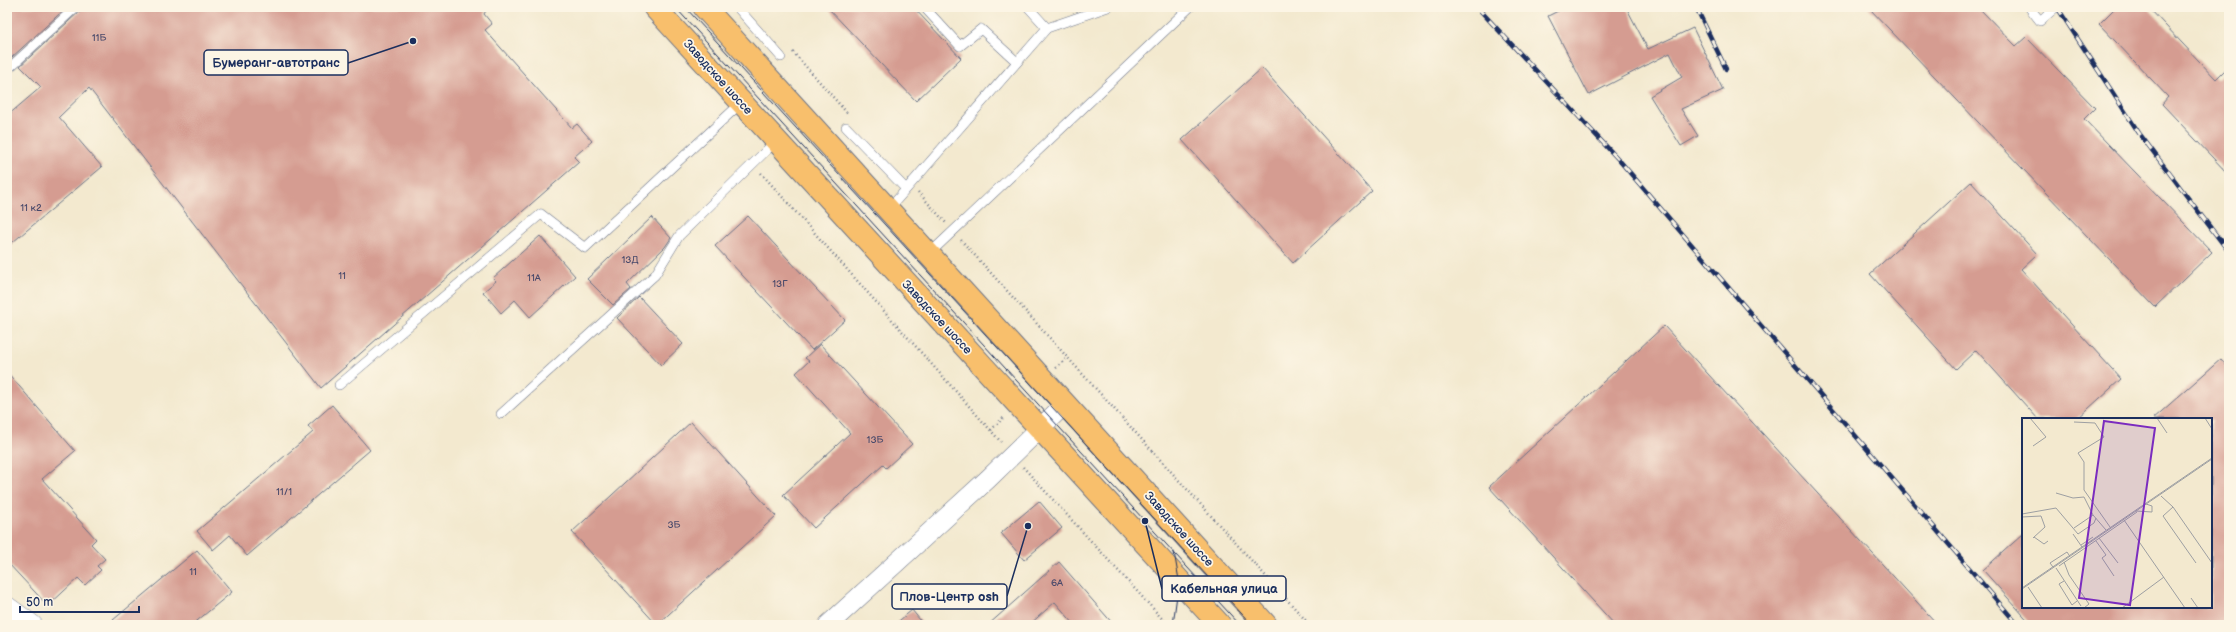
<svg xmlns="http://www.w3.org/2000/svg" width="2236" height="632" font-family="'Balsamiq Sans',sans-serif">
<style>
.building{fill:#d59c91}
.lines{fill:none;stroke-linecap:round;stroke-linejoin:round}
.lane-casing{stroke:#677086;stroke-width:10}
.street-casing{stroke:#677086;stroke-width:20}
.primary-casing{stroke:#677086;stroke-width:24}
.path{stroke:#677086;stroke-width:2.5;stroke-dasharray:1 3;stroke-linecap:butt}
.lane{stroke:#fff;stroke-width:9}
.street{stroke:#fff;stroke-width:19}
.primary{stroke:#f8bf6c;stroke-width:22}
.tram{stroke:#1b2f5e;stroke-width:1}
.rail-casing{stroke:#1b2f5e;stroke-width:4.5}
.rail{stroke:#fcf5e5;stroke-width:3;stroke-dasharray:9;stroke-linecap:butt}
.labels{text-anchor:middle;stroke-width:3.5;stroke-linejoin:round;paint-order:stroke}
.number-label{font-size:10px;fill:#4a4a6b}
.street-label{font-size:12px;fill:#1b2f5e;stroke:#fcf5e5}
.inset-road{fill:none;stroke:#9d9fa2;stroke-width:1}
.view{fill:#7b2cbf;fill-opacity:0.15;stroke:#7b2cbf;stroke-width:2}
.inset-edge{fill:none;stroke:#1b2f5e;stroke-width:2}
.leader{fill:none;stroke:#1b2f5e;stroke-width:1.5}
.callout-dot{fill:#1b2f5e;stroke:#fcf5e5;stroke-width:1.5}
.callout{fill:#fcf5e5;stroke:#1b2f5e;stroke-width:1.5}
.callout-label{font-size:13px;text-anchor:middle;font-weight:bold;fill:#1b2f5e}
</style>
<rect width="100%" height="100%" fill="#fcf5e5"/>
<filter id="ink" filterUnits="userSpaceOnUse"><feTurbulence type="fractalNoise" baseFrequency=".025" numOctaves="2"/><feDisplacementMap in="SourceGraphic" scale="8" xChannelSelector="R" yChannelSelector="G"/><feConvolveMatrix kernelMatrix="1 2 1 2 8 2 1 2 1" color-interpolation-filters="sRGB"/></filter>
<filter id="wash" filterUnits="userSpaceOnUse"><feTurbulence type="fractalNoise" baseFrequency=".012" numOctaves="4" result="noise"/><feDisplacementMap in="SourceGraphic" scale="16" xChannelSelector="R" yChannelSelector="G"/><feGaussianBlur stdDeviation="0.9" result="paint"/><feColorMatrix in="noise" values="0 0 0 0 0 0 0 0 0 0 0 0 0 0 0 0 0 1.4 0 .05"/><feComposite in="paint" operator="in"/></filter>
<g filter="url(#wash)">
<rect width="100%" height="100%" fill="#f3e9cf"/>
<g id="blocks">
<g class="building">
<path d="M7,7H67L11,58L7,53Z"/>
<path d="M82,7H488L484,14L492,24L485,30L572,128L577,124L592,141L574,157L579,162L321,388L89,88L59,117L102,167L7,247V116L41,87L20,66L80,11Z"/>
<path d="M827,7H913L961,58L916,101Z"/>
<path d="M1566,7H1626L1648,49L1693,28L1723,90L1681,109L1698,136L1681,146L1650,96L1682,77L1670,53L1589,95L1548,16Z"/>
<path d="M1868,7H1978L2016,46L2026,37L2095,108L2084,119L2212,252L2155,307Z"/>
<path d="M2116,7H2148L2216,79L2229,66V175L2162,104L2168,97L2099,24Z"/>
<path d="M1262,68L1372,191L1293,263L1182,140Z"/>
<path d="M1971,182L2037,254L2021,269L2121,379L2077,419H2038L1976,350L1956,369L1870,274Z"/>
<path d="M748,216L845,320L812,350L715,246Z"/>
<path d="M652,217L671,238L665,247L627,284L631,289L613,305L587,279Z"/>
<path d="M540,236L575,276L530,317L515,300L501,313L483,292L496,281L493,278Z"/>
<path d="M639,297L683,344L661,365L617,318Z"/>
<path d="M1664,326L1938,625H1615L1489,487Z"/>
<path d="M820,344L912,444L886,468L883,465L814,528L783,495L850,433L796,373L809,361L805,358Z"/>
<path d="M2221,359L2229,368V625H2032L1983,570L2023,534V607H2211V419H2153Z"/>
<path d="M7,372L75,451L42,479L96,539L91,544L105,559L97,566L101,570L85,585L78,578L48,606L7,562Z"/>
<path d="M332,405L370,450L247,556L230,535L213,550L197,531L313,432L308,426Z"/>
<path d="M691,422L776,516L657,625L572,532Z"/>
<path d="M1039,501L1062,528L1024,560L1001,533Z"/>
<path d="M197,550L232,592L192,625H107Z"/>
<path d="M1059,562L1114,625H1075L1055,602L1029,625H988Z"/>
<path d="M912,610L924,625H894Z"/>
</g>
</g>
</g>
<g filter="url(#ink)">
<use href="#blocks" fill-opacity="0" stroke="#677086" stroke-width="1"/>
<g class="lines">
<defs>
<g id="lane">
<path d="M737,7L781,57"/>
<path d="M924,7L960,46L981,29L1017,62"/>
<path d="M2029,7L2040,21L2056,7"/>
<path d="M1047,28L1108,7"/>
<path d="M7,70L76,7"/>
<path d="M846,127L906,189"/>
<path d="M888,210L1047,28L1028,7"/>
<path d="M929,254L1190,7"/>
<path d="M339,385L541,214L585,248L741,103"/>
<path d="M501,414L655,275L679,236L775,142"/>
</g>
<g id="street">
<path d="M7,606L33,625"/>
<path d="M828,625L988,479L1065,404"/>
</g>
<g id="primary">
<path d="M654,7L1220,625"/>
<path d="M704,7L1266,625"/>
</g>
</defs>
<use href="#lane" class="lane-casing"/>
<use href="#street" class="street-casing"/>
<use href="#primary" class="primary-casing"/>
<g class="path">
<path d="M793,52L848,114"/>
<path d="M761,173L1001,442"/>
<path d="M918,192L946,223"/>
<path d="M961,240L1310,625"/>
<path d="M1056,368L1067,358"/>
<path d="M991,430L1004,417"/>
<path d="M1023,467L1168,625"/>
</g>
<use href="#lane" class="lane"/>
<use href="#street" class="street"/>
<use href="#primary" class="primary"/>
<g class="tram">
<path d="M675,7L1240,625"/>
<path d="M685,7L1252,625"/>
<path d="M1173,625L1179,580L1174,552"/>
</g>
<defs>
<g id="rail">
<path d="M1477,7L1619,160L2018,625"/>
<path d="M1696,7L1726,69"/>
<path d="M2057,7L2139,133L2229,252"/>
</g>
</defs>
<use href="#rail" class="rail-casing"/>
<use href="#rail" class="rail"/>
</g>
</g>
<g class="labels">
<g class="number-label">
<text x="99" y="41">11Б</text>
<text x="31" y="211">11 к2</text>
<text x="630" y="263">13Д</text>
<text x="342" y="279">11</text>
<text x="534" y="281">11А</text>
<text x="780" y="287">13Г</text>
<text x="875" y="443">13Б</text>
<text x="284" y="495">11/1</text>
<text x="674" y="528">3Б</text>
<text x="193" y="575">11</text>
<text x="1057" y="586">6А</text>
</g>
<g class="street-label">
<text transform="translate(718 77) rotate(48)" y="4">Заводское шоссе</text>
<text transform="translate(937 317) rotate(47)" y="4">Заводское шоссе</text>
<text transform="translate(1179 529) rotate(48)" y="4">Заводское шоссе</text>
</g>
</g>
<g transform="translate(2022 418)">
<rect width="190" height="190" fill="#f3e9cf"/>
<path class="inset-road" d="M8,0L24,19L11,28M135,0L145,15M183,0L190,11M52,4L73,5L82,19L56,35L62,44V72L88,109M34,75L51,80L62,79L71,97M139,78L151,89L190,145M151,89L141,98L174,145M114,93L130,94V88L124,86M0,96L34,90L56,116L72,105L74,100M0,99L19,98L23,109L11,120M102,102L163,190M52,110L71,97L84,112M51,116L60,129M12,119L22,126L26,123M77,120L96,145M74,123L84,137L80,140L92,158M59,127L71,119M42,144L47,157L67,186L62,190M37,148L115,94M31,149L28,145L45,134L47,137M34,150L59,188M42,163L37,166L50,187L55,183M6,169L20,190M0,170L190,40M0,171L190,41M169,180L176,190M100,190L142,159"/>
<path class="view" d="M82,3L133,10L108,187L57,180Z"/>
<rect width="190" height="190" class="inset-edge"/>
</g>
<path class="leader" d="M413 41L348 63M1145 521L1162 589M1028 526L1007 596"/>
<g class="callout-dot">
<circle cx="413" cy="41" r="4"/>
<circle cx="1145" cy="521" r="4"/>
<circle cx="1028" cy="526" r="4"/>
</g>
<g class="callout">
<rect x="204" y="50" width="144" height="25" rx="4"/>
<rect x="1162" y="576" width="124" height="25" rx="4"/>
<rect x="892" y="584" width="115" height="25" rx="4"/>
</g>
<g class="callout-label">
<text x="276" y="67">Бумеранг-автотранс</text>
<text x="1224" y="593">Кабельная улица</text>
<text x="949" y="601">Плов-Центр osh</text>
</g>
<rect width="2236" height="632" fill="none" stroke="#fcf5e5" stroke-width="24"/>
<path d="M20 606v6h119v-6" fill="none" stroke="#1b2f5e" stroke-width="2"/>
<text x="26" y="606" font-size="12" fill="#1b2f5e" stroke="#fcf5e5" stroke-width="3" paint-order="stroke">50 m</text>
</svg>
